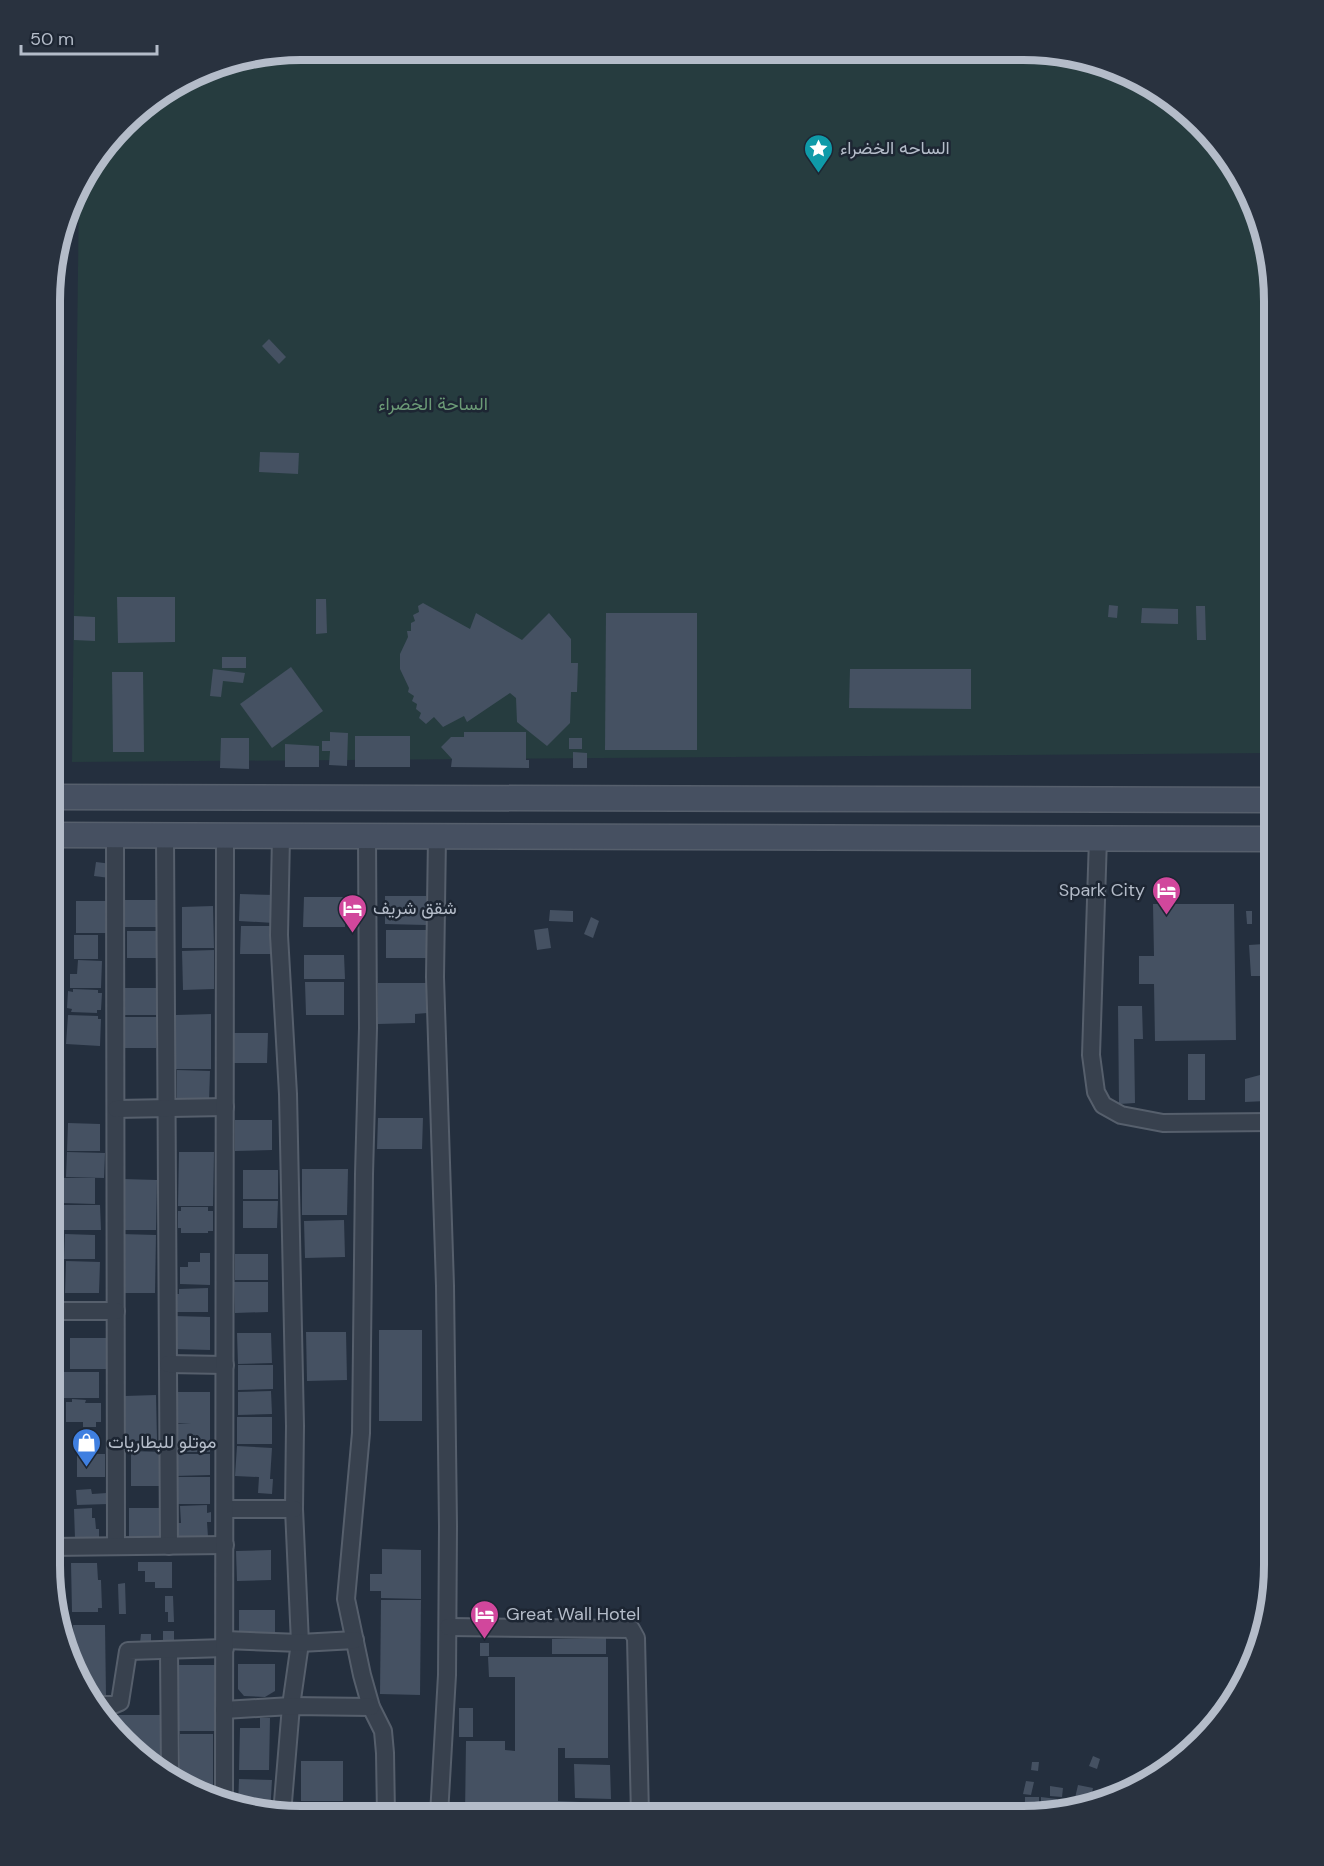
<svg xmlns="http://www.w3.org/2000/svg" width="1324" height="1866" font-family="'DM Sans',Vazirmatn,sans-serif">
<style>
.green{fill:#263c3f}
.building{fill:#455162}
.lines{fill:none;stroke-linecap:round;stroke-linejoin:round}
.street-casing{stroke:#565f6c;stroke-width:20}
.secondary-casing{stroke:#565f6c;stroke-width:27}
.street{stroke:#38414e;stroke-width:16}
.secondary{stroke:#465061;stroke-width:24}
.labels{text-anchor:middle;stroke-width:5;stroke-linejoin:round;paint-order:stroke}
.poi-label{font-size:18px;fill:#b4bcc9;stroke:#1d2633;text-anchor:start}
.park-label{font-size:18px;fill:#6b9a76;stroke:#1d2633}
.rim{fill:none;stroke:#b4bcc9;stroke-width:8}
</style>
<rect width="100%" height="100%" fill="#242f3e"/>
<path class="green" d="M301,50L1056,52L1119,69L1176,101L1249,190L1274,300V753L72,762L79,187L83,175L135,112L220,63Z"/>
<g class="building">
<path d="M269,339L286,357L279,364L262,346Z"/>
<path d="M260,452L299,453L298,474L259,472Z"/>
<path d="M117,597H175V642L118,643Z"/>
<path d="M316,599H326L327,633L316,634Z"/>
<path d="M423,603L470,629L476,613L522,640L549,613L571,639V663H578L577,692H571L570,723L547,746L517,722L516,698L510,693L467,722L464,716L443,727L434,717L426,724L419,718L421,713L416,709L417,704L412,701L414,696L408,692L409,688L400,669V654L408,637L407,631H411V623L415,621L413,615L419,612L418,606Z"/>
<path d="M1109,605L1118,606L1117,618L1108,617Z"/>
<path d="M1196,606H1205L1206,640H1197Z"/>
<path d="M1142,608L1178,609V624L1141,623Z"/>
<path d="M606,613H697V750H605Z"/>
<path d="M74,616L95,617V641L74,640Z"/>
<rect x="222" y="657" width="24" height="11"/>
<path d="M291,667L323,711L272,748L240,704Z"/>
<path d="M213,669L245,673L243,683L223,681L221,697L210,696Z"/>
<path d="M850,669H971V709L849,708Z"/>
<path d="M112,672H143L144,752H113Z"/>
<path d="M330,732L348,733L347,766L329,765L330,751H322V741H330Z"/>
<path d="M464,732H526V760H529V768L451,767L452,759L441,747L451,737H464Z"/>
<rect x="355" y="736" width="55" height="31"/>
<path d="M221,738H249V769L220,768Z"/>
<rect x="569" y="738" width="13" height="11"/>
<path d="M285,744L319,746V767H285Z"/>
<path d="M573,752L587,753V768H573Z"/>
<path d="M96,862L112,864L110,878L94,876Z"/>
<path d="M240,894L275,895L274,923L239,921Z"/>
<path d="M385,896H426V925L385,924Z"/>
<path d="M304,897H345V927H303Z"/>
<rect x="125" y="900" width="35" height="27"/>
<rect x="76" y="901" width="32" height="32"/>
<path d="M1153,904H1234L1236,1040L1155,1041L1154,984H1139V956H1154Z"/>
<path d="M213,906L214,948H182V907Z"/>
<path d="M550,910L573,911V922L549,921Z"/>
<path d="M1246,911H1252V924H1247Z"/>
<path d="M591,917L599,921L593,938L584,934Z"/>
<path d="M241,926H276L275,954H240Z"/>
<path d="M548,928L551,948L537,950L534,930Z"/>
<rect x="386" y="930" width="40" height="28"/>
<rect x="127" y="931" width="34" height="27"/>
<path d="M1274,934V1048H1262V976H1251L1249,945L1264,944Z"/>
<rect x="74" y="935" width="24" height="24"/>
<path d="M214,950V989L183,990L182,951Z"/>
<path d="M304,955H344L345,979H304Z"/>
<path d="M78,960L102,961L101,988H70V974H77Z"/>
<path d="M61,977L62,985L54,986L53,978Z"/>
<path d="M305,982H344V1015H306Z"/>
<path d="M378,983H427V1013L415,1014V1023L378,1024Z"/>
<rect x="122" y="988" width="34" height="27"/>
<path d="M73,989L98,990V993H102L101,1010H97V1013L71,1012L72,1009L67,1008L68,991L73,992Z"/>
<path d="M1118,1006H1142L1143,1039H1134L1135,1103L1119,1104Z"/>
<path d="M211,1014V1069H176V1015Z"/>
<path d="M68,1015L98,1016V1019H101L100,1046L66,1044Z"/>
<path d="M122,1017H157L156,1048H122Z"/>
<path d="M233,1033H268L267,1063H233Z"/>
<rect x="1188" y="1054" width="17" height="46"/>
<path d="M177,1070L210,1071L209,1101L177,1100Z"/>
<path d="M1260,1075L1266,1101L1245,1102V1079Z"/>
<path d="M378,1118H423L422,1149H377Z"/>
<path d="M235,1120H272V1150L235,1151Z"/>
<path d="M68,1123L100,1124V1151H67Z"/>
<path d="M67,1152L105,1153L104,1178L66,1177Z"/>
<path d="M179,1152H214L213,1206H178Z"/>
<path d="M302,1169H348L347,1215H302Z"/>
<rect x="243" y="1170" width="35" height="29"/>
<path d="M62,1178H95V1204L62,1203Z"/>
<path d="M123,1179L157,1180L156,1230H122Z"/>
<path d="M243,1201H278L277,1228H243Z"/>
<path d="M62,1205H100L101,1230H62Z"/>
<path d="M181,1207H208V1211H213V1231H208V1233H181V1228H178V1211H181Z"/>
<path d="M344,1220L345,1257L305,1258L304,1221Z"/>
<path d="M65,1234L95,1235V1259H64Z"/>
<path d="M121,1234L156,1235L155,1293H120Z"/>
<path d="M200,1253H210V1285L180,1284V1267H188V1262H200Z"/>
<rect x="235" y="1254" width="33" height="26"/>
<path d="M66,1261L100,1262L99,1293H65Z"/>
<path d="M234,1282H268V1312L235,1313Z"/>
<path d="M208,1288V1312H176L177,1294H179V1289Z"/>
<path d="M174,1316L210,1317V1350L174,1349Z"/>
<rect x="379" y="1330" width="43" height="91"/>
<path d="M306,1332H346L347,1380L307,1381Z"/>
<path d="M237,1333H271L272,1363L238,1364Z"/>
<rect x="70" y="1338" width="38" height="31"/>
<path d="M238,1365H273V1389L238,1390Z"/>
<rect x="63" y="1372" width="36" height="26"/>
<path d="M271,1391L272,1414L238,1415V1392Z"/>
<path d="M175,1392H210V1452H175V1424H191L175,1423Z"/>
<path d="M156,1395L157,1441L125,1442V1396Z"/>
<path d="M72,1399L86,1400L85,1403H101V1422H96V1427H83V1422H66V1402H72Z"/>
<rect x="237" y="1417" width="35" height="27"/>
<path d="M237,1446L272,1448L270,1479H273L272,1494L258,1493L259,1477L235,1476Z"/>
<path d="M131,1451L164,1452L162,1486H131Z"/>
<rect x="77" y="1454" width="28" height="23"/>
<path d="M175,1454H210V1475L175,1476Z"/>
<rect x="175" y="1477" width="35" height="27"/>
<path d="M91,1489L92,1494L107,1493L108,1504L77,1505L76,1490Z"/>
<path d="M207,1505V1513L211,1512V1522H207L208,1537L178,1538L177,1523H181L180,1506Z"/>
<path d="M92,1508V1518H95L96,1529H99V1538L75,1539L74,1509Z"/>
<rect x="129" y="1508" width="32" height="30"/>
<path d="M382,1549L421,1550V1599L381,1598V1591H370V1574H382Z"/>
<path d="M271,1550V1580L237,1581L236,1551Z"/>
<path d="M138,1562H172V1588H155V1582H145V1571H138Z"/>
<path d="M71,1563H97L98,1580H101L102,1608H98V1612H72Z"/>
<path d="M125,1583L126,1614H119L118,1584Z"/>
<path d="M165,1596H173L174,1622H168V1612H165Z"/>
<path d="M381,1600H421L420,1695L380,1694Z"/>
<path d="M239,1610H275V1637L239,1636Z"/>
<path d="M73,1625H105L106,1696H91L75,1676Z"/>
<rect x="163" y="1631" width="11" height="11"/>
<path d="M141,1634H151V1643H140Z"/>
<path d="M606,1638V1654H552V1639Z"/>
<rect x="480" y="1643" width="9" height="13"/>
<path d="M488,1657H608V1758H565V1748H558V1801L581,1802V1815H465L466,1741H505V1750L515,1751V1677H489Z"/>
<path d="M238,1664H275V1691L265,1697L244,1696L238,1689Z"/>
<path d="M178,1665H215L216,1731H179Z"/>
<rect x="459" y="1708" width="14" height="29"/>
<path d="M107,1715H162V1773L148,1765Z"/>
<path d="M260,1718H270L269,1770H239L240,1728H260Z"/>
<path d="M180,1734H213V1800L205,1797L180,1783Z"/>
<path d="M1093,1756L1100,1759L1097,1769L1089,1766Z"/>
<rect x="301" y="1761" width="42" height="40"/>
<path d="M1032,1762H1039L1038,1771L1031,1770Z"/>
<path d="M574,1764L610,1765L611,1799L575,1798Z"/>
<path d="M239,1779L272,1780L270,1814L238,1806Z"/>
<path d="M1026,1781L1034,1782L1031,1795L1023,1794Z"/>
<path d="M1078,1785L1093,1788L1090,1801L1075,1798Z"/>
<path d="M1050,1786L1063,1788L1062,1797L1050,1796Z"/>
<path d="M1025,1797H1039V1806L1025,1805Z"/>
<path d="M1041,1797L1057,1799V1807L1041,1805Z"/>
<path d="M295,1807H348V1815L294,1814Z"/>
<path d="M613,1808H627L628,1815H613Z"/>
</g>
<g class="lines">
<defs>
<g id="street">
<path d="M115,836L116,1546"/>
<path d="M165,836L169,1546"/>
<path d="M281,836L279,935L288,1094L295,1426L294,1509L300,1643L291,1706L282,1814"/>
<path d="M367,836L368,1028L364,1174L361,1433L346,1599L362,1675L371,1707L383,1731L385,1753L386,1815"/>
<path d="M437,836L435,977L445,1286L448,1526L447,1675L439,1815"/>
<path d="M1098,838L1091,1055L1096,1092L1103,1105L1121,1115L1163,1123L1274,1122"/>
<path d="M116,1109L225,1107"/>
<path d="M50,1311H116"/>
<path d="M168,1364L225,1365"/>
<path d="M225,1509H294"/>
<path d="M50,1547L225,1545"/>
<path d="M448,1627L631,1629L636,1638L640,1815"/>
<path d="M225,1640L300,1643L355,1640"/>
<path d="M169,1650L170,1777"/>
<path d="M99,1705H113L120,1702L128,1651L225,1648"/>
<path d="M224,1710L291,1706L371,1707"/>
<path d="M224,1803L225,836"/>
</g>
<g id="secondary">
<path d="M51,797L1274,800"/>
<path d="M51,835L1274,839"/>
</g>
</defs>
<use href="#street" class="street-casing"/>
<use href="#secondary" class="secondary-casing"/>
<use href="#street" class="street"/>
<use href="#secondary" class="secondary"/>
</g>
<defs>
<symbol id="sight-pin" viewBox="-11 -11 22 30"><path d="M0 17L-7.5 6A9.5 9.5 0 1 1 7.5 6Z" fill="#0f9aa8" stroke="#1d2633"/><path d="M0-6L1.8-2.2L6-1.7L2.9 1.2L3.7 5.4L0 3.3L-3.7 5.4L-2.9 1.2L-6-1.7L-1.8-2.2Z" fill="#fff"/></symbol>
<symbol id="hotel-pin" viewBox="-11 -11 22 30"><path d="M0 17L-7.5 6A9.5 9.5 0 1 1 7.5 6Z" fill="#d1479c" stroke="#1d2633"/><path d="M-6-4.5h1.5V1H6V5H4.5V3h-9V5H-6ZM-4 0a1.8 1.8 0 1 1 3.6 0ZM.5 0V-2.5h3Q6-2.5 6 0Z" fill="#fff"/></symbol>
<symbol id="shop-pin" viewBox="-11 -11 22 30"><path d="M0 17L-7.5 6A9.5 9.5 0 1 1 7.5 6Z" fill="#3f7fe0" stroke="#1d2633"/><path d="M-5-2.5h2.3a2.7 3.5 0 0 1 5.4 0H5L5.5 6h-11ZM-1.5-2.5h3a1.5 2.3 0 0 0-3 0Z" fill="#fff"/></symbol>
</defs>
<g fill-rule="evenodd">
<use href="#sight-pin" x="802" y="132" width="33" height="45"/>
<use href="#hotel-pin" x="1150" y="874" width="33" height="45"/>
<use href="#hotel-pin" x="336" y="892" width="33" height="45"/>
<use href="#shop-pin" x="70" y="1426" width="33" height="45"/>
<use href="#hotel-pin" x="468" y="1598" width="33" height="45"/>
</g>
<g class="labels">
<g class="poi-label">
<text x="840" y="154">الساحه الخضراء</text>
<text x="1145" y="896" text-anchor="end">Spark City</text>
<text x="373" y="914">شقق شريف</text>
<text x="108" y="1448">موتلو للبطاريات</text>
<text x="506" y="1620">Great Wall Hotel</text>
</g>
<g class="park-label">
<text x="433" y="410">الساحة الخضراء</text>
</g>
</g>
<path d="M0 0H1324V1866H0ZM301 60H1023A241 241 0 0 1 1264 301V1565A241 241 0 0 1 1023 1806H301A241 241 0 0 1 60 1565V301A241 241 0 0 1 301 60Z" fill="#29323f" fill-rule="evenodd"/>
<path class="rim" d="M301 60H1023A241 241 0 0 1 1264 301V1565A241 241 0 0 1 1023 1806H301A241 241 0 0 1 60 1565V301A241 241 0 0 1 301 60Z"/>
<path d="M21 45v9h136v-9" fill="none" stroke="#b4bcc9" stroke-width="3"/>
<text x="30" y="45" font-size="18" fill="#b4bcc9" stroke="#1d2633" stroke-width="4.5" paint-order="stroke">50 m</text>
</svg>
